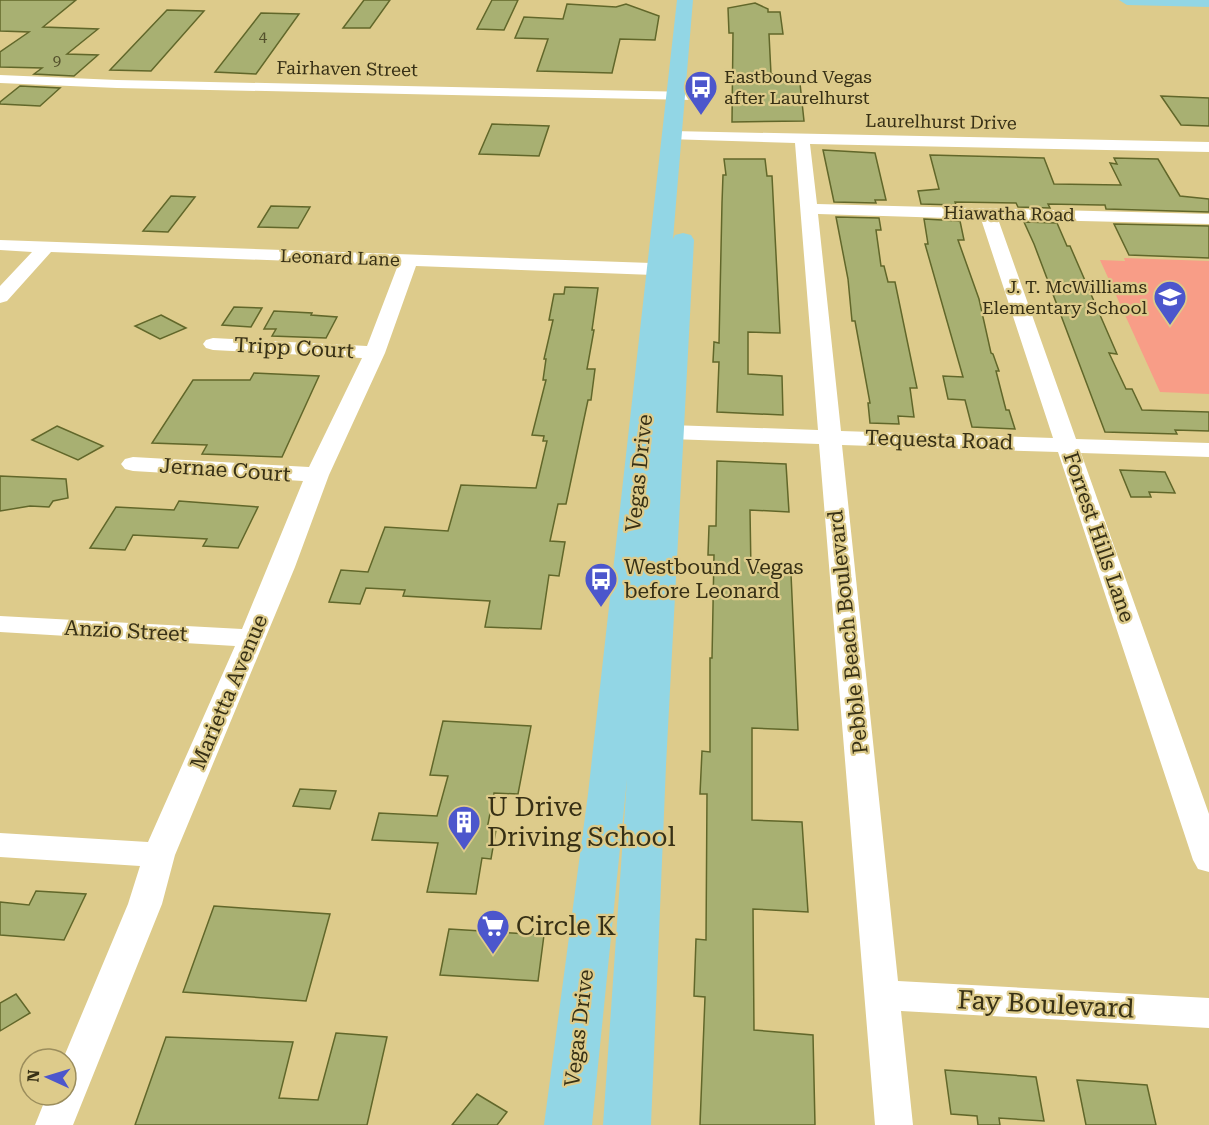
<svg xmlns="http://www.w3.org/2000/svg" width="1209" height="1125" font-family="'Roboto Serif',serif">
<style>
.green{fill:#f89d87}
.building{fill:#a8b072;stroke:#61672a;stroke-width:1.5}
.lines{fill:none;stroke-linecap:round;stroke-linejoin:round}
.minor{fill:#fff;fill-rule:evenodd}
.major{fill:#92d6e5;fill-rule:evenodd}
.labels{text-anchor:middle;stroke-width:4.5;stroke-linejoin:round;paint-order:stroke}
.far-number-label{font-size:15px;fill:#53502c}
.far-street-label{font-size:18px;fill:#373015;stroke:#ddcb8b}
.far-poi-label{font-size:18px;fill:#373015;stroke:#ddcb8b;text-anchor:start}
.street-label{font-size:21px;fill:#373015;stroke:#ddcb8b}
.poi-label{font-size:21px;fill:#373015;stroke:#ddcb8b;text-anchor:start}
.near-poi-label{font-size:26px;fill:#373015;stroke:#ddcb8b;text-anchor:start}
.near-street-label{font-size:26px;fill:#373015;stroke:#ddcb8b}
</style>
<rect width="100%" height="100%" fill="#ddcb8b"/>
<path class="green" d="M1124,258L1209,261V394L1160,392L1100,260L1125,261Z"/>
<g class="building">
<path d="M0,0H76L43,27L98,29L67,54L98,55L74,76L34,74L42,68L0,67V52L29,32L0,31Z"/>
<path d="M364,0H390L370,28H343Z"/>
<path d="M492,0H518L504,30L477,29Z"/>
<path d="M755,3L768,9V12H780L783,34H769L771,74H799L804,121L732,122L733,33H729L728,8Z"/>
<path d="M567,4L616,7L626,4L659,16L655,40L620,39L612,73L537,71L548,39L515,38L524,17L563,19Z"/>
<path d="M167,10L204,11L151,71L110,70Z"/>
<path d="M261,13L299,14L256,74L215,72Z"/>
<path d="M20,86L60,88L40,106L0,104V102Z"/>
<path d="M1161,96L1209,98V126L1181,125Z"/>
<path d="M492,124L549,126L539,156L479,154Z"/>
<path d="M823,150L875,153L886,200H875L876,203L834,202Z"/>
<path d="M930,155L1044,158L1054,184L1121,185L1110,163L1117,164L1114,158L1158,159L1180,196L1209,199V212L1106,209L1105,205H1100L1048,204L1050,208L1018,207L1016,203L955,202L956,205L921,204L918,191L939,189Z"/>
<path d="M724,159H765L767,176H772L780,333L748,332V374L782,376L783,415L717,412L719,362H713L714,342L719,343L722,203L723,175H726Z"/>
<path d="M171,196L195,197L168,232L143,231Z"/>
<path d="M271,206L310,207L298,228L258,227Z"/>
<path d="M836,217L879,218L881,230H876L881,266H884L888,282H895L917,388H910L914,417L898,416L899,424L870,423L868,403H870L855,321H852L848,279Z"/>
<path d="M924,219L960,221L964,240H958L979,299L991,353L993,354L999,371H996L1006,410H1009L1015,429L972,427L965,400L948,399L943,376L963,377L925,244H928Z"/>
<path d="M1024,222L1057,223L1067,246H1070L1117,354L1109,353L1126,389H1132L1142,410L1209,412V431L1175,430L1177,434L1105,432L1034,244Z"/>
<path d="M1114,224L1209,226V258L1129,255Z"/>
<path d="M565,287L598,288L592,330H594L587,369H595L591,400H588L566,504H558L550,541L565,542L559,576L549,575L541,629L485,627L490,601L403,596L405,590L366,588L360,604L329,602L341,570L368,572L385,527L448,531L461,485L536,488L547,441H543L544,436L532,435L546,380H543L546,359H544L553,320H549L554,294H564Z"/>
<path d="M234,307L262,308L251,327L222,325Z"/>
<path d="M274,311L312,313L311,315L337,317L326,338L272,336L276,329H264Z"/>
<path d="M161,315L186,328L160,339L135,326Z"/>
<path d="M254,373L319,376L282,457L202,454L207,445L152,443L193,380H250Z"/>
<path d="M57,426L103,446L78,460L32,440Z"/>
<path d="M717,461L786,464L789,512L750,510L751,572L791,574L798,730L752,728V820L802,822L808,912L753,909L754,1030L813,1035L815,1125H700L705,997L694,996L696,939L706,940L707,794H700L702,751L710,752V658H712L714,555H708L709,526H716Z"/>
<path d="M1120,470L1165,472L1175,493L1149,492L1151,497H1131Z"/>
<path d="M0,476L66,479L68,498L53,501L49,507L30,506L0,511Z"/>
<path d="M179,501L258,507L238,548L203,546L207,539L133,535L125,550L90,548L116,507L174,510Z"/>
<path d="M443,721L531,726L518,794L494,793L487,829L496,830L491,859L482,858L476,894L427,892L438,843L372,840L379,813L437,816L448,776L430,775Z"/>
<path d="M300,789L336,791L330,809L293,806Z"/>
<path d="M36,891L86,894L64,940L0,935V902L29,905Z"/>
<path d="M214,906L330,914L306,1001L183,992Z"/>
<path d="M449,929L544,935L538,981L440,975Z"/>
<path d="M16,994L30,1013L0,1031V1003Z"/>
<path d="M336,1033L387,1037L367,1125H135L166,1037L293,1042L279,1098L318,1100Z"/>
<path d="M945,1070L1036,1077L1044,1121L999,1118L1000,1125H978L977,1116L951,1114Z"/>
<path d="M1077,1080L1147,1085L1156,1125H1086Z"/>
<path d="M477,1094L507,1112L497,1125H452Z"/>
</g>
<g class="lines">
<g class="minor">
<path d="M0,75L117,80L693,92L700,96L693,100L117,88L0,83Z"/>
<path d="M672,131L1209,142V152L810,144L817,204L1209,214V224L998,219L1076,439L1209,443V457L1081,453L1209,814V872L1198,869L1193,860L1058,452L842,445L898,981L1209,998V1028L901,1011L913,1125H875L819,444L670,439L662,437L659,432L662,427L670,425L818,430L795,143L667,139L664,136L667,133ZM818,214L981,219L1053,438L841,431Z"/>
<path d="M0,240L680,264L687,266L689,270L687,274L680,276L416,266L385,353L329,475L295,567L175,855L162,904L73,1125H35L47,1095H66V1059H63L128,904L140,866L0,857V833L148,842L235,646L0,632V616L242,629L303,481L133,471L125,469L121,464L125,459L133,457L309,467L362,358L213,350L206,348L203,344L206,340L213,338L367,346L398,265L51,252L7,301L0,303V286L32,252L0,250Z"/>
</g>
<g class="major">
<path d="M677,0H693L673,239L675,235L683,233L691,235L694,240L666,765L651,1125H603L627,779L592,1125H544L588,794Z"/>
<path d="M1119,0H1209V7L1127,5Z"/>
</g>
</g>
<defs>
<symbol id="bus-pin" viewBox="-11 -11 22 30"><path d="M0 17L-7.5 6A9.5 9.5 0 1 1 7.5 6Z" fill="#4c56cc" stroke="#ddcb8b"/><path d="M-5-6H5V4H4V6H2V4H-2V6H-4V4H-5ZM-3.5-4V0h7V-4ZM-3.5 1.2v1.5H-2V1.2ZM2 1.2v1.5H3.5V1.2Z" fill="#fff"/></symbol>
<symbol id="school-pin" viewBox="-11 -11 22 30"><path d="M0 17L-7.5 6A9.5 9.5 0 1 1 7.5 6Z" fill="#4c56cc" stroke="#ddcb8b"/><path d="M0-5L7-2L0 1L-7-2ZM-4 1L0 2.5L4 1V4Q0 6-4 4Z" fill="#fff"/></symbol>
<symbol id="building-pin" viewBox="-11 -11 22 30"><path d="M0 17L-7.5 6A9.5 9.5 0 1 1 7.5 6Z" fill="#4c56cc" stroke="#ddcb8b"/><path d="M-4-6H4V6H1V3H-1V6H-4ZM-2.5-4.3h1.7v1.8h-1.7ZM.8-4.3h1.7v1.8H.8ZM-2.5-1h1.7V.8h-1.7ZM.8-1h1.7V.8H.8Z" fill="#fff"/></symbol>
<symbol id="supermarket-pin" viewBox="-11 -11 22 30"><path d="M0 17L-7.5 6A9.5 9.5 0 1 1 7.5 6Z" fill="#4c56cc" stroke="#ddcb8b"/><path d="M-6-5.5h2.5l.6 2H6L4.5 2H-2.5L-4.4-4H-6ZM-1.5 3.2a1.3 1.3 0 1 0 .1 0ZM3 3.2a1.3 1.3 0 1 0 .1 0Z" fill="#fff"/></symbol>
</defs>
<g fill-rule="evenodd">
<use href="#bus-pin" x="682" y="68" width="38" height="52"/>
<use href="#school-pin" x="1151" y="278" width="38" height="52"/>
<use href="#bus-pin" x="582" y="560" width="38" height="52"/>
<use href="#building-pin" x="445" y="803" width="38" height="52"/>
<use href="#supermarket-pin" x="474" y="907" width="38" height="52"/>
</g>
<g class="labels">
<g class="far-number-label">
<text x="263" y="42">4</text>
<text x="57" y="66">9</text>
</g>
<g class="far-street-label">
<text transform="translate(347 69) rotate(1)" y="6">Fairhaven Street</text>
<text transform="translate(941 122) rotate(1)" y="6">Laurelhurst Drive</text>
<text transform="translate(1009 214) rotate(1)" y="6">Hiawatha Road</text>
<text transform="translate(340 258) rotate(2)" y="6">Leonard Lane</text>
</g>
<g class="far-poi-label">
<text x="724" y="83">Eastbound Vegas<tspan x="724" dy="21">after Laurelhurst</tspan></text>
<text x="1147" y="293" text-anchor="end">J. T. McWilliams<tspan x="1147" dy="21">Elementary School</tspan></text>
</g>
<g class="street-label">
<text transform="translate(294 348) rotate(3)" y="7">Tripp Court</text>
<text transform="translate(939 440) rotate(2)" y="7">Tequesta Road</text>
<text transform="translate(225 470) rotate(4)" y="7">Jernae Court</text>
<text transform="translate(639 473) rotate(-84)" y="7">Vegas Drive</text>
<text transform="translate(1099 537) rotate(71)" y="7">Forrest Hills Lane</text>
<text transform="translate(126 631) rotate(3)" y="7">Anzio Street</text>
<text transform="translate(848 632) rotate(-96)" y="7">Pebble Beach Boulevard</text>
<text transform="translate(229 692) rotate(-67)" y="7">Marietta Avenue</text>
<text transform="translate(579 1028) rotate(-83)" y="7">Vegas Drive</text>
</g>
<g class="poi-label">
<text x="624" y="574">Westbound Vegas<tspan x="624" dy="24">before Leonard</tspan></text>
</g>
<g class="near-poi-label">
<text x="487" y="816">U Drive<tspan x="487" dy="30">Driving School</tspan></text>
<text x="516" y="935">Circle K</text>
</g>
<g class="near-street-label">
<text transform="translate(1046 1004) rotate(3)" y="9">Fay Boulevard</text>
</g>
</g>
<g transform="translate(48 1077) rotate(274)"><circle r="28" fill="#ddcb8b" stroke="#9b8d5c" stroke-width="1.5"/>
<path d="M0-4.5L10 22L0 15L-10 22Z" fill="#4c56cc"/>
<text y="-9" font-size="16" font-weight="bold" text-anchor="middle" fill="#373015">N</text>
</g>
</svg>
